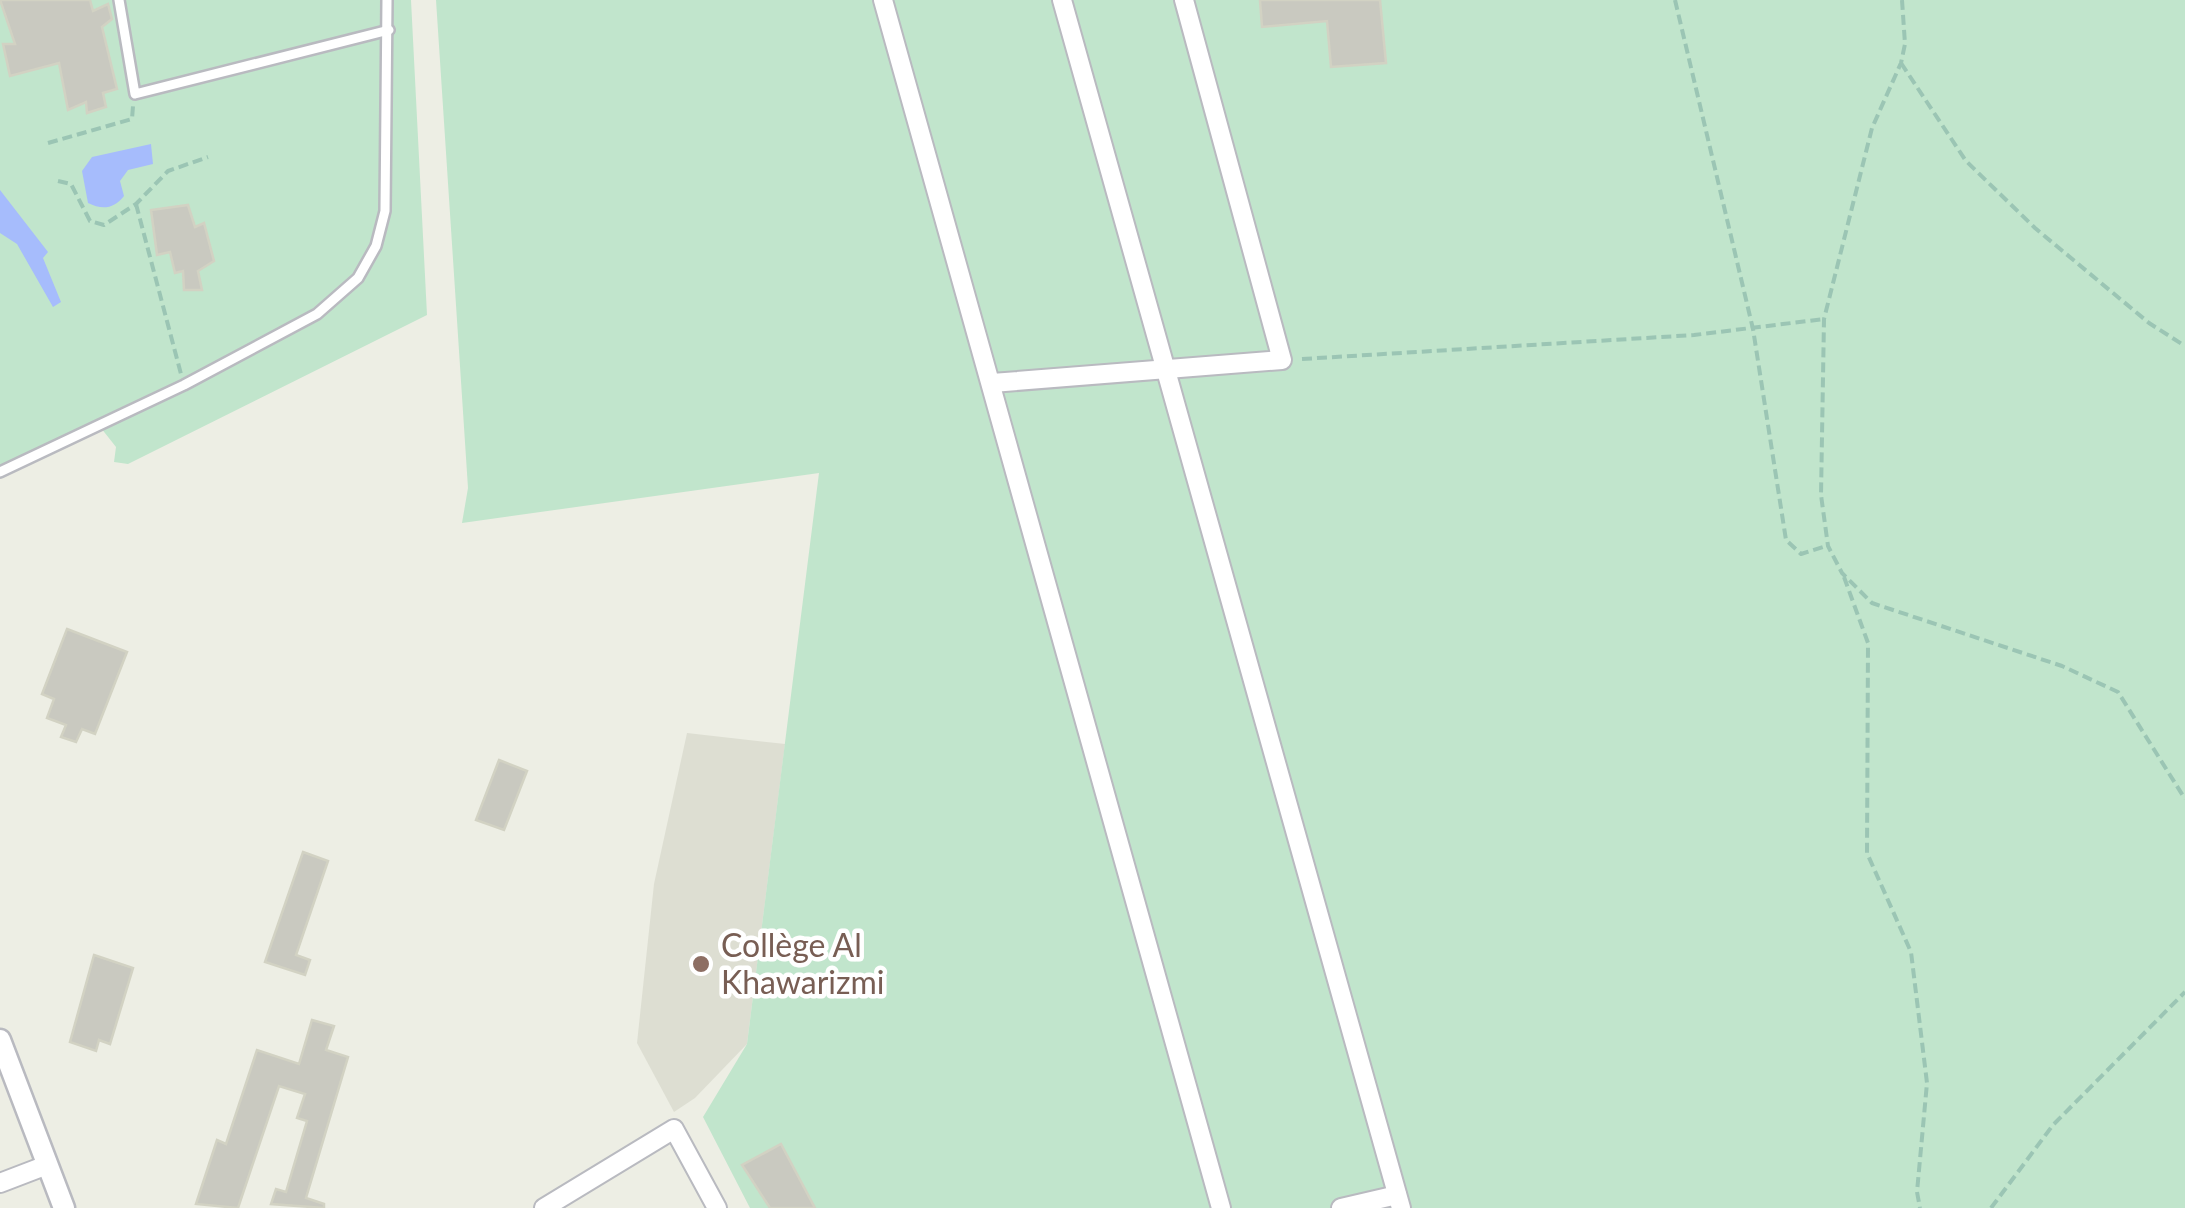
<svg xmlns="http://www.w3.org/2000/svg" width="2185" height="1208" font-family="Lato,sans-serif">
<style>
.education{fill:#ddded2}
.green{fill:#c1e5cc}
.water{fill:#a6bcfc}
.building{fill:#c9c9c0;stroke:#d2d2c3;stroke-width:2.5}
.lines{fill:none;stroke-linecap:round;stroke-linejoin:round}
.service-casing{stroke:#b9bac0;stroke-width:14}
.minor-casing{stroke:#b9bac0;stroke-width:22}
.tertiary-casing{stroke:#b9bac0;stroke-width:25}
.path{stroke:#9bc5b4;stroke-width:4;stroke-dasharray:10 5;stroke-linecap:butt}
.service{stroke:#fff;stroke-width:9}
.minor{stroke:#fff;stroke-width:18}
.tertiary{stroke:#fff;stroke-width:20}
.education-dot{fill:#8d6e63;stroke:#fff;stroke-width:4}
.labels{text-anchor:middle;stroke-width:9;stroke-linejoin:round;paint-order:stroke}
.education-label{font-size:32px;fill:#785e54;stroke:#fff;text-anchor:start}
</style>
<rect width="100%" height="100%" fill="#edeee4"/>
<path class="education" d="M687,733L785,744L747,1044L695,1098L674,1112L637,1043L654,884Z"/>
<g class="green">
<path d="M0,0H411L427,315L128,464L114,462L116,447L101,428L0,472Z"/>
<path d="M436,0H2185V1208H750L703,1117L747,1044L819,473L462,523L468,488Z"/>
</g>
<g class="water">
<path d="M151,144L153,164L128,170L120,181L124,196C114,209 102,210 88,203L82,171L92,157Z"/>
<path d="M0,190L48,252L43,258L61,302L53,307L17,244L0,233Z"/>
</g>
<g class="building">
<path d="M0,0H90L93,11L108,4L112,19L102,27L117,89L103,93L106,107L87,113L86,102L68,110L59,63L10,76L3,44H15Z"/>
<path d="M1260,0H1380L1386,63L1331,67L1327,21L1262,27Z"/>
<path d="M188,205L195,227L204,223L214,261L198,271L202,290H184L183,271L175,273L170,252L157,255L151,210Z"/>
<path d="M67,629L127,652L95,734L82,729L76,742L61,737L66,725L47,718L54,699L42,694Z"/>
<path d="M499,760L527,771L504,830L476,820Z"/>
<path d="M303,852L328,861L296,955L310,960L305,975L265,962Z"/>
<path d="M94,955L133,968L110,1044L99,1040L96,1051L70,1042Z"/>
<path d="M312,1020L334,1026L326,1050L348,1057L306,1198L324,1204V1208L271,1204L276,1189L286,1192L307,1121L297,1118L305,1094L279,1086L238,1208L196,1204L217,1140L226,1144L257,1050L299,1064Z"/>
<path d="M781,1144L815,1208H770L742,1165Z"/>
</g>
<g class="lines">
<defs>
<g id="service">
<path d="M119,0L135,94L389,30"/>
<path d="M0,472L184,385L317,314L358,278L376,246L385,211L387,0"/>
</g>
<g id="minor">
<path d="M883,0L1221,1208"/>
<path d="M1062,0L1401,1208"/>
<path d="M992,383L1282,360L1184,0"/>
<path d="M0,1183L47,1165"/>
<path d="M544,1208L674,1129L717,1208"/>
<path d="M1341,1208L1397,1195"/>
</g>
<path id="tertiary" d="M0,1040L64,1208"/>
</defs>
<use href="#service" class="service-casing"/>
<use href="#minor" class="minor-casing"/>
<use href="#tertiary" class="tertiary-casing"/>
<g class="path">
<path d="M1675,0L1753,329L1786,540L1801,554L1826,546"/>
<path d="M1902,0L1905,44L1901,63L1872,128L1824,319L1821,495L1828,546L1842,573L1872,603L2062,666L2118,692L2185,799"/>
<path d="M1901,63L1966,161L2035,228L2149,323L2185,346"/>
<path d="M48,143L132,119L133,106"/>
<path d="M58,181L71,184L90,221L104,225L136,204L168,171L208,157"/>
<path d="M136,204L181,374"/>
<path d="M1302,359L1694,335L1824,319"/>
<path d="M1844,577L1868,643L1867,853L1911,952L1927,1083L1917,1192L1920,1208"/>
<path d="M1991,1208L2053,1125L2185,992"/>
</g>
<use href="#service" class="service"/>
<use href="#minor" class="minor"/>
<use href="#tertiary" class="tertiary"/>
</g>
<circle class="education-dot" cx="701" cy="964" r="10"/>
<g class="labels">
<g class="education-label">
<text x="721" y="957">Collège Al<tspan x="721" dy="37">Khawarizmi</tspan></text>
</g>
</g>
</svg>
